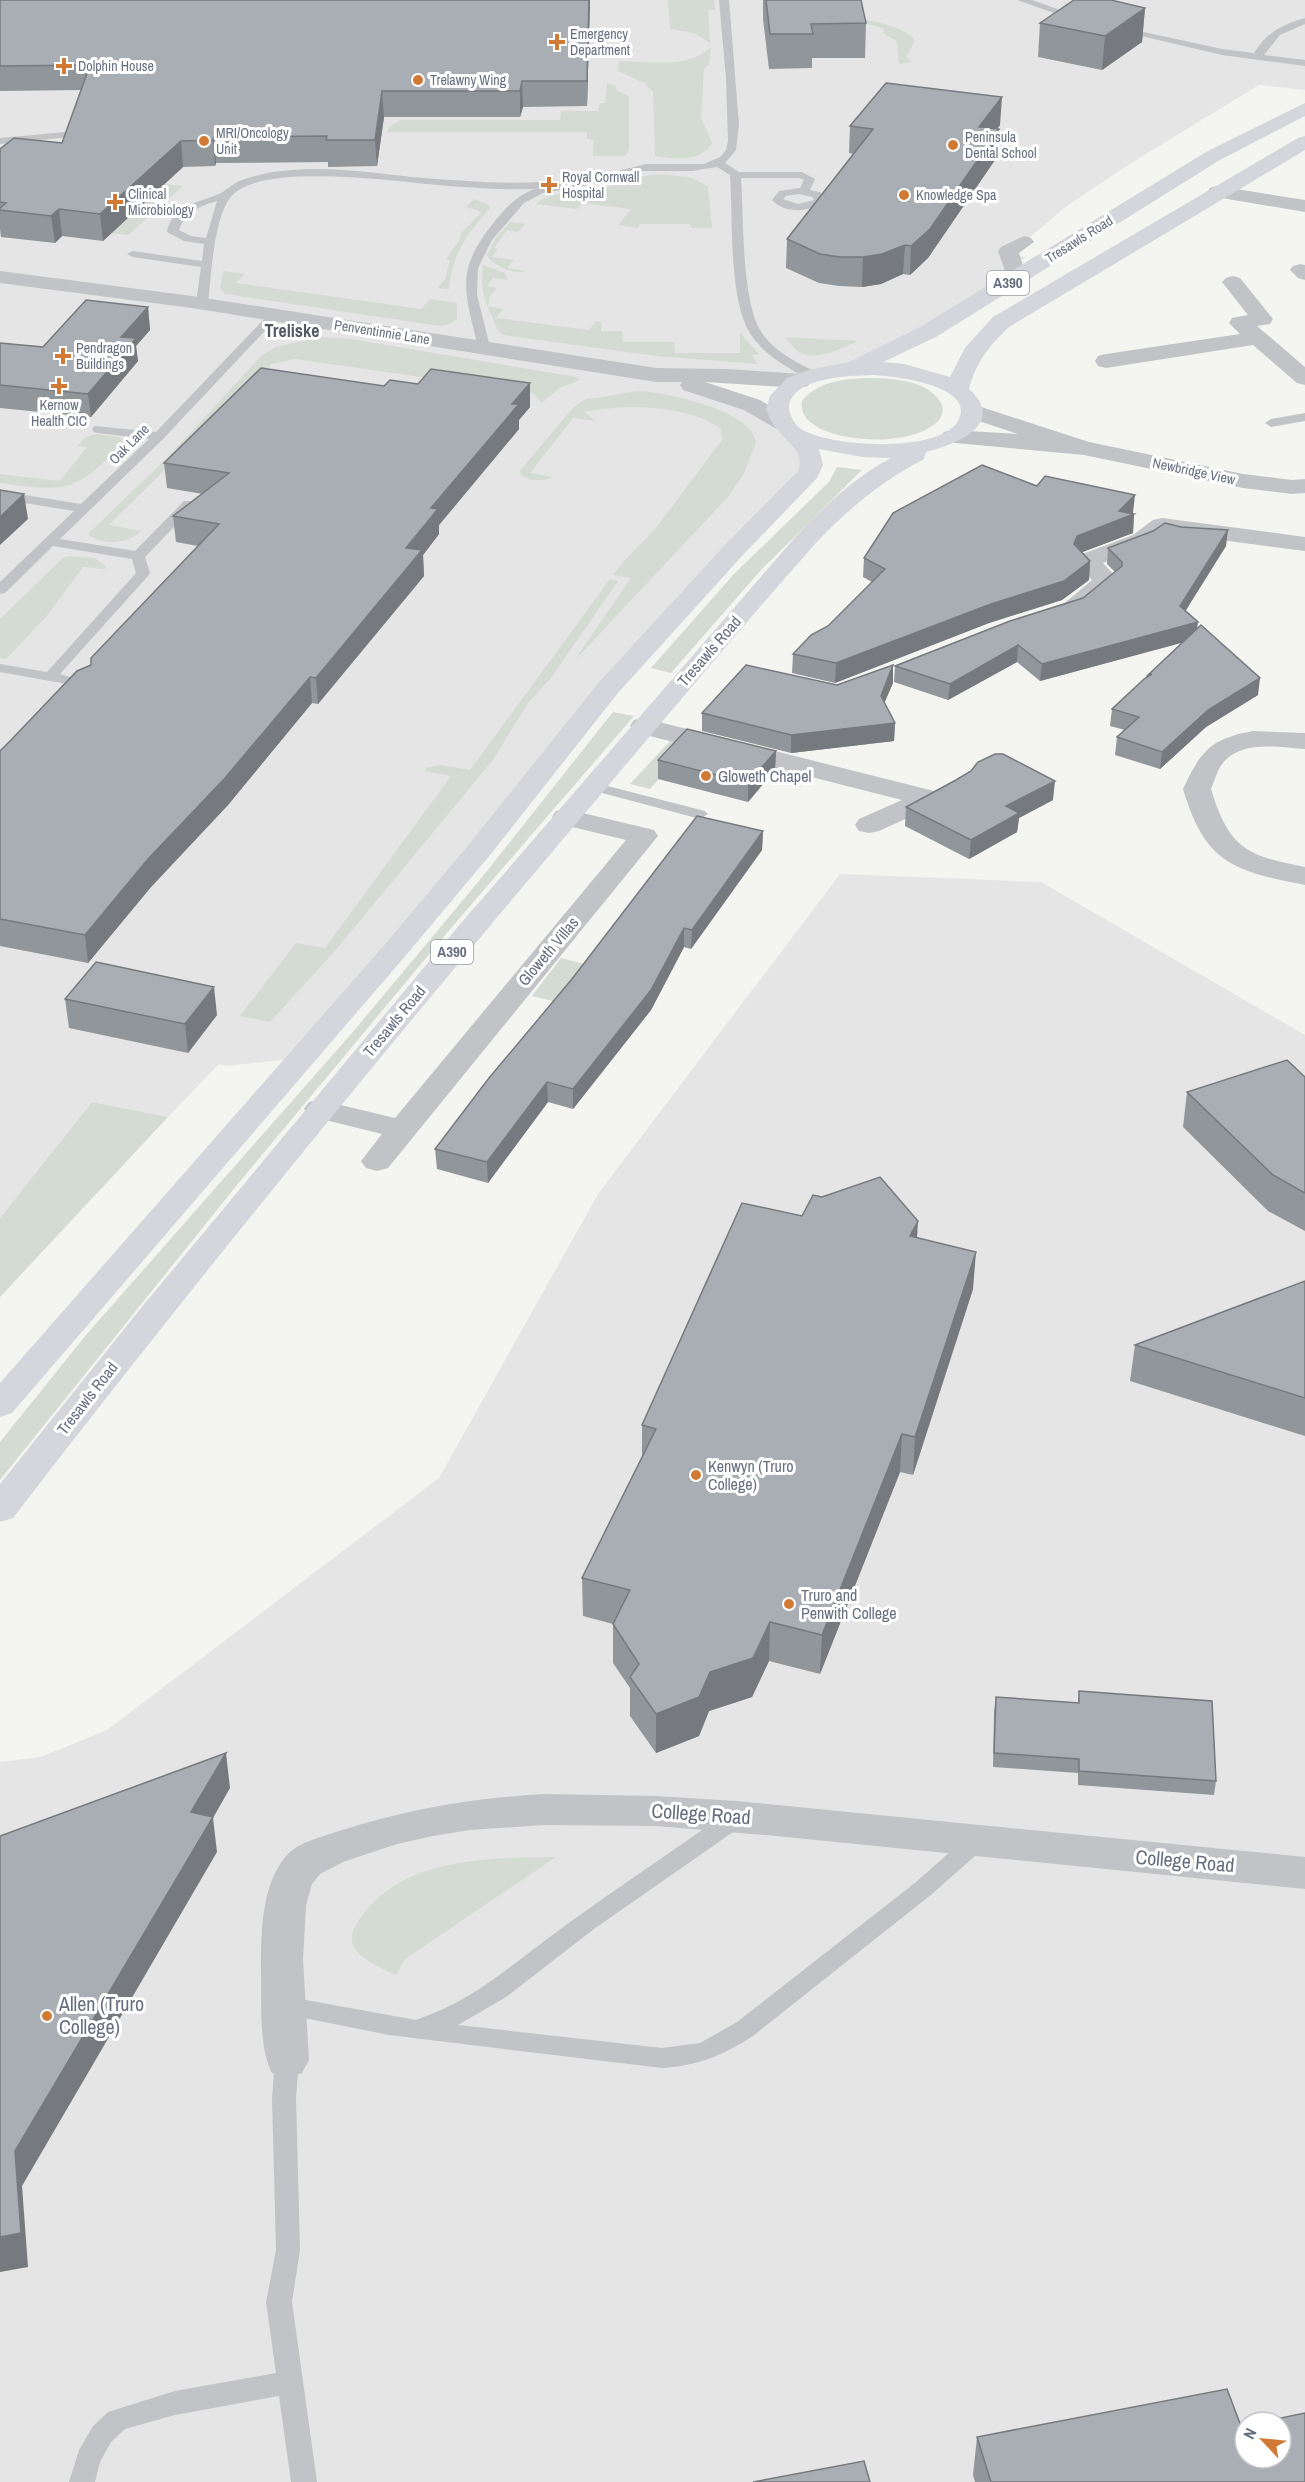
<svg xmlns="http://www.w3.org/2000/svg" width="1305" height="2482" font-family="'Archivo Narrow',sans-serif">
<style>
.built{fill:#e5e5e5;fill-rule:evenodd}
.green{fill:#d4dbd3}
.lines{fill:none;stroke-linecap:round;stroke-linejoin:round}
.service{fill:#c1c3c6;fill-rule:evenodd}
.minor{fill:#c1c3c6;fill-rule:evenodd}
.trunk{fill:#d4d6db;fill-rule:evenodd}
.wall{fill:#91969b}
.shaded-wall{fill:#767a7e}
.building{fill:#a9aeb4;stroke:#767a7e;stroke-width:1.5}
.poi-dot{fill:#d07a36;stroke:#fff;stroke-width:2}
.labels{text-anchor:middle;stroke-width:6;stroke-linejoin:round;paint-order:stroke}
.far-poi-label{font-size:14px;fill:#676f7f;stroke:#fff;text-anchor:start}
.far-street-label{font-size:14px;fill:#676f7f;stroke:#fff}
.shield{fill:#fff;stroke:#959aa5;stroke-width:1.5}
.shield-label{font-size:15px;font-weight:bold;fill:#676f7f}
.street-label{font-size:16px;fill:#676f7f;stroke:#fff}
.poi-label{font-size:16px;fill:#676f7f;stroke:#fff;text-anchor:start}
.far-district-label{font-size:18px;font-weight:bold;fill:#545a65;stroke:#fff}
.near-street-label{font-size:20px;fill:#676f7f;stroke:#fff}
.near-poi-label{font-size:20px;fill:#676f7f;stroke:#fff;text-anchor:start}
</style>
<rect width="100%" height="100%" fill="#f4f4f1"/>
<g class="built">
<path d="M0,0H1305V90L1259,85L1128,165L1068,205L1024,242L1009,251L1026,258L1012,264L1016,278L928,332L814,376H659L691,385L783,423L813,466L300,1058L226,1066L219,1064L168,1117L92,1102L0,1218Z"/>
<path d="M840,874L1041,882L1305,1035V2482H0V1762L41,1757L107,1730L439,1478L598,1194ZM1245,2422H1281V2458H1245Z"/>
</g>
<g class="green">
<path d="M668,0H714L715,10H708L710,43L694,33L670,29Z"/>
<path d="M839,17C857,17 906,25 915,41L906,57L912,62L899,64L897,41L884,34L883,28Z"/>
<path d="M711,47L709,64L704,69L701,118L712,143C700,163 675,159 655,156L653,92L644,83L618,71L619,61C648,62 688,69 711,47Z"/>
<path d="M607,83L616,86V90L629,96V150L625,156H593L594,140L587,139V132H387L389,127L400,120H560L561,111H598L600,103H605Z"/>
<path d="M662,174L692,178L708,186L712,228H692L689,224H640L637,228L618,225L631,209L582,203L577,209L536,204C551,190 579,193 599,189C621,184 639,175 662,174Z"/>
<path d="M166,184L183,186L128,235L111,233Z"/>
<path d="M474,199L487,204L490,208C467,234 452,254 449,289L438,288L445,279L450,260L446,259L459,241L462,232L482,212L466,207Z"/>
<path d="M510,222L525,224L518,232L507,230L494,248L498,249L492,257L514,260L507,268L526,271C514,275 493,266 487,255L496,238Z"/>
<path d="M483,265L505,273L508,280L493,278L487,286L497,288L490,296L488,306L503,309L496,318L589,330L596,321L601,322V331H622L623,342H674L675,353H740V333L759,354L752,355L758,364L656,356L503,335C497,330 496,325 493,319C484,300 480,286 483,265Z"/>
<path d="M223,271L245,274L236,283L421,309L430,299L457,303V319L450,324L440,326L225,294L220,288Z"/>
<path d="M321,337L351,339L576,377L580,380L558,389L542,403L533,393L295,359L272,364L109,525L141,531C129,544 101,546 88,534L169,456L262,355L276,347Z"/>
<path d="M785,337L858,341C842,348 815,363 798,351C793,348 789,341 785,337Z"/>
<path d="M865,378C889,378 928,379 941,403C945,410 942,418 936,423C911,445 850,443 821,429C809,422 800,416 802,401C817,382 842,379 865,378Z"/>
<path d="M638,391C666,392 751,410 756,442L744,474L727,498L574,661L631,578L613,575L625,560L656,528L722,440L721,429C688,404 623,404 584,412L596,421L573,418L530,473L553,477C542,482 527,482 519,472L573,408L587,398C593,400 627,392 638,391Z"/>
<path d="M96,434L118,437L125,441C77,491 69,493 0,483V474L60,481L87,447L78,446L86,437Z"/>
<path d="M837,467L862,470L761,570L671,673L651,668L734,574L829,482Z"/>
<path d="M70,556L95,558L106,567L105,569L83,567L46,617L6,659L0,658V619L64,557Z"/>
<path d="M610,579L618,581L551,678L528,703L493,760L334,952L270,1022L240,1016L296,943L325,948L451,776L425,771L426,768L441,765L470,770Z"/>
<path d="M613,712L634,716L446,934L237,1185L0,1480V1442L86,1335L352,1033L479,881Z"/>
<path d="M670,741L778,767L770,776L680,755L650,789L630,784Z"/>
<path d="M561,958L596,967L566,1004L532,996Z"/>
<path d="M92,1102L168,1117L0,1297V1218Z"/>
<path d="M556,1857L405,1959L396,1975C378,1966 339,1953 356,1925C397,1857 484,1858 556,1857Z"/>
</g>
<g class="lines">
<g class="service">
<path d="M719,0H729L739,125L736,150L725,163L739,172H802L815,179L810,190L820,192L824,197L823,203C807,212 785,214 772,200L779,191L800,188L804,180L800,178H741C744,217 741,303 762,333C776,353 798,363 818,373V379C808,381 797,373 789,368C772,358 755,345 746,326C729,287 733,219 730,175L717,167L692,171H639L589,185L543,193L524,203L492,240L478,268L477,295L490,347L484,351L478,347C464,289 455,270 495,221C507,207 517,195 535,189C506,190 477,188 448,186C404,183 257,160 230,198C214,219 211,276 208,303L202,306L196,303L201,267L133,257L127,254L133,251L202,261L204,244L184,241L167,232C172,205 198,203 219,194C226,191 233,183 242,180C297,160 365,172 423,178C462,181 502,184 541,182L546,186L583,180L646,164H704L720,157L726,150L728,141L726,78ZM799,194L812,197L814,200L798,204L783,199L786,196ZM217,201L206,238L191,236L179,230C185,213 199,206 217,201Z"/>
<path d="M1017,0H1032L1085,19L1077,21Z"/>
<path d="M1305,18V24L1280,35L1264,55L1305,60V66L1222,55L1116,30L1121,27L1222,49L1254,53C1266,33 1283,24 1305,18Z"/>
<path d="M66,132L70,133V137L0,144V138Z"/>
<path d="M274,311L278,313V317L163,439L60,539L135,551L184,501H194L196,504L145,557L150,573L148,576L60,674L92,684L94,687L92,690L87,691L67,684L0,672V664L47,672L136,573L132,559L53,546L5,593L0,594V582L74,511L0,499V491L81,504L149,439L98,433L94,432L92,429L94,426L156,432L270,313Z"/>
<path d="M1305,413V421L1271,427L1265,423L1271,419Z"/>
<path d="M592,782L705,811L708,814L700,819L587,789L585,786L587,783Z"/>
<path d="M738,1809L746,1811L749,1817L746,1823L594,1929L506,1997L458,2025L662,2048L700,2043L737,2022L916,1882L968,1836L976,1833L984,1836L987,1842L984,1848L932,1894L753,2036C724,2055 697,2066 662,2068L389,2035L284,2014L276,2012L272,2005L276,1998L284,1996L416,2020C478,1999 514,1962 566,1925C620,1886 675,1849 730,1811Z"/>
<path d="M287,2050L295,2053L299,2060L296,2098L300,2250L292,2302L317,2482H291L279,2396L175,2415L125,2429L111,2442L100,2462L95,2482H69L79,2450L93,2426L108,2412L175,2391L276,2373L266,2302L276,2250L272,2098L275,2060L279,2053Z"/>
</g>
<g class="minor">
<path d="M1217,186L1305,200V212L1210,196L1207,192L1210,188Z"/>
<path d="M1024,236L1031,238L1034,242L1019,253L1027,278L1023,282L1016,284L1009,282L998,251L1001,247Z"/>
<path d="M1300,264L1305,265V280L1298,278L1290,270L1293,266Z"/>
<path d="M0,271L192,296L656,368L728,369L800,374L808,376L811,381L808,386L800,388L705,382L760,400L791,418L794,423L791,428L783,430L775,428L744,410L683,390L680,385L682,382H656L192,308L0,283Z"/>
<path d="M1233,276L1240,278L1273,319L1270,324L1257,326L1305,367V385L1297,383L1253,345L1106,368L1098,366L1095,361L1098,356L1106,354L1240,334L1229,323L1232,318L1248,315L1222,282L1226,278Z"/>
<path d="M972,404L1089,442L1243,474L1292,480L1305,479V493L1292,494L1243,488L1084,455L944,442L940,437L944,432L952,430L1018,434L964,416L961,411L964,406Z"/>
<path d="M1162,518L1305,537V551L1167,533L1151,545L1103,563L1119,580L1116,585C1101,597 1085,617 1064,612L1060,607L1092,580L1074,561L1077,556L1133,535L1153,520Z"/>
<path d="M643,718L938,792L942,798L938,804L879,831L869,833L859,831L855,825L859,819L902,800L634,732L630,726L634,720Z"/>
<path d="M1253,731L1305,733V749C1277,747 1238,739 1220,767C1216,774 1214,782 1211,789C1229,848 1246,856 1305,867V885C1233,871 1205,863 1183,789C1201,751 1210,739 1253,731Z"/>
<path d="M566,809L654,830L658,836L388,1168L377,1171L366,1168L361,1161L382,1134L309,1116L304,1109L309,1102L320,1100L395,1118L626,840L556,823L552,817L556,811Z"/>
<path d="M544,1794L656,1796L736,1801L1305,1857V1889L776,1836L656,1826L544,1825L470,1830L433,1836L397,1844L343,1862L320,1874L312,1884L306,1905L303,1960L309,2060L302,2073L287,2078L272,2073C258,2046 262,2000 261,1970C261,1933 261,1886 286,1856C298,1842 322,1837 339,1831C408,1809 471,1798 544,1794Z"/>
</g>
<path class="trunk" d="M1305,103V116L1220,160L936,337L883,362L904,364L950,377L965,348L993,317L1298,138L1305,136V150L1009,327C989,346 976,362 969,389C1008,424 955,445 926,452L924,459C882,481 848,509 815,544C735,634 658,727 580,819C386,1048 196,1280 13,1518L0,1522V1484L141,1308L456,929L798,534C826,505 855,477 891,458L862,457L819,449L823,465L817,478L742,556L618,693L490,855L407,954L12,1413L0,1417V1383L387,942L470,843L600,681L724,546L798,471C805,452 788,443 778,430C772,424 769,417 766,409L770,396L787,378L809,370L849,362L920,327L1206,152ZM874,375C892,376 978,385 958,421C939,454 829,447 801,429C795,425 788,413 789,406C794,376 851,376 874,375Z"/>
</g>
<g class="wall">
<path d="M0,0H590L587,106L523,107L520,117H384L377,166L328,167V162L216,163L215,166L183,167L103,241L62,236L55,243L1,237L0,229V149L62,143L81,90L0,91Z"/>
<path d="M763,0H861L866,23L865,58H812V68L769,69L763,19Z"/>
<path d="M1145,8L1142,42L1102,70L1038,57L1040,23Z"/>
<path d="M1000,125L997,129H999L997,157L928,258L910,275L903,274L881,284L862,287L839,286L819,283L786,268L787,239L854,154L849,153L850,126Z"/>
<path d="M148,307L150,330L136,346L138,361L91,417L0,408V343L43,347Z"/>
<path d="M530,383V407L519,420V429L439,525V534L423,555L424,576L318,704L312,703L228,805L151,887L88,963L0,946V751L91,665L198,546L176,542L173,516L203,494L167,488L164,463L384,386L418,384Z"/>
<path d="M1037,486L1133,513L1134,514L1133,533L1082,552L1090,561L1089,580L1062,600L989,623L835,683L792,673L793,654L828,626L872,582L863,577L864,558Z"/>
<path d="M1226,546L1185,611L1197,629L1258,695L1206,727L1160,769L1115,755L1117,737L1125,730L1110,726L1112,709L1148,677V675L1183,642L1040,681L1017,662L948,700L894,682L895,666L1083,598L1115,572L1107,564L1108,548Z"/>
<path d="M893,665V683L884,703L895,723L894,741L791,753L702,731V713L837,685Z"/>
<path d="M776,751L775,770L748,802L658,779V760Z"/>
<path d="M1053,800L1019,818L1017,832L969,859L905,826L906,807Z"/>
<path d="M763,831L762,850L691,949L684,947L651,1010L573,1109L548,1102L488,1183L437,1169L435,1149Z"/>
<path d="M65,999L217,1015L188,1053L69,1028Z"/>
<path d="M1305,1077V1231L1268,1211L1183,1127L1187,1092Z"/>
<path d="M802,1216L917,1238L973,1289L913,1475L900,1472L820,1674L769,1661L752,1697L709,1711L699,1736L656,1753L630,1716V1688L613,1663V1624L583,1616L582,1578L642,1457V1425Z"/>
<path d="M1305,1281V1436L1130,1381L1135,1345Z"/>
<path d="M1079,1691L1216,1781L1214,1795L1078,1785V1773L993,1767L994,1711L996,1697L1078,1703Z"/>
<path d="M1241,2426L1305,2482H975L973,2475L977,2437Z"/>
</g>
<g class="shaded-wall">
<path d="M589,0H590L587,106V81Z"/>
<path d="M1145,8L1142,42L1102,70L1105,36Z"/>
<path d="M522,81L523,107L520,117V91Z"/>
<path d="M382,91L384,117L377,166L375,140Z"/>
<path d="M1002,97L1000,125L978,154L979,127Z"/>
<path d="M999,129L997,157L928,258L910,275L911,246Z"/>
<path d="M214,137L216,163L215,166L213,140Z"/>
<path d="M181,141L183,167L103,241L100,214Z"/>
<path d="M59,209L62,236L55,243L51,216Z"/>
<path d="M905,245L903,274L881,284L862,287L863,257Z"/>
<path d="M148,307L150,330L136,346L138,361L91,417L88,394L121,337Z"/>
<path d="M530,383V407L519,420V429L439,525V534L423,555L424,576L318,704L316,678L406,548L431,508L512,404Z"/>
<path d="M24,494L28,519L0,545V517Z"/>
<path d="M1135,495L1133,513L1131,515L1134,514L1133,533L1075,555L1074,544L1077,536L1119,511Z"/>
<path d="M1228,530L1226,546L1178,623L1180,606Z"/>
<path d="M1090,561L1089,580L1062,600L989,623L835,683L836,663Z"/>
<path d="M1198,622L1196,639L1040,681L1042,664Z"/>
<path d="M1018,645L1017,662L948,700L950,684Z"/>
<path d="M893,665V683L880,713L881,696Z"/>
<path d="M310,677L312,703L228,805L151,887L88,963L85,935L148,859Z"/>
<path d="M1260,678L1258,695L1206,727L1160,769L1162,752L1208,710Z"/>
<path d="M895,723L894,741L791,753V735Z"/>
<path d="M776,751L775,770L748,802V783Z"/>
<path d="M1055,781L1053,800L1019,818L1017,832L969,859L971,840L1006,806Z"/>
<path d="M763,831L762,850L691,949L692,930Z"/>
<path d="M684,928V947L651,1010L573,1109V1089Z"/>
<path d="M214,987L217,1015L188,1053L185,1024Z"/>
<path d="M547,1082L548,1102L488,1183L487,1162Z"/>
<path d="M918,1221L916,1259L910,1236Z"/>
<path d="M976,1252L973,1289L913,1475L915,1437Z"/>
<path d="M902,1434L900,1472L820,1674L822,1635Z"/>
<path d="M770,1622L769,1661L752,1697L709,1711L699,1736L656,1753V1714L710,1672Z"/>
<path d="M226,1753L230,1788L213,1818L217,1852L22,2186L28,2267L0,2272V2237L15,2151L191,1812Z"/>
</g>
<g class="building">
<path d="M0,0H589L587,81H522L520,91H382L375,140H326L327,136L214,137L213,140L181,141L100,214L59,209L51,216L0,210V208L6,203L0,202V149L14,138L62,143L90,65L0,66Z"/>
<path d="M766,0H861L866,23L811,24L813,34H770Z"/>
<path d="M1074,0H1111L1145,8L1105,36L1040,23Z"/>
<path d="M886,83L1002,97L979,127L999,129L930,229L911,246L905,245L882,254L863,257H840L820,254L787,239L873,129L850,126Z"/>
<path d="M86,300L148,307L121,337L136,338L88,394L0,385V343L43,347Z"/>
<path d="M261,368L384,386L390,380L418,384L431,369L530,383L512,404H519L431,508L438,509L406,548L422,550L316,678L310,677L225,778L148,859L85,935L0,919V751L11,740L77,671L91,665V658L219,524L173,516L229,473L164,463Z"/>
<path d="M982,465L1037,486L1045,476L1135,495L1119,511L1134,514L1077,536L1074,544L1090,561L1064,581L991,604L836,663L793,654L811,635L828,626L885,569L864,558L893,513Z"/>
<path d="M0,490L24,494L0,517Z"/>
<path d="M1165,523L1181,527L1228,530L1180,606L1198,622L1042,664L1018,645L950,684L895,666L1010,621L1083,598L1122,566V562L1108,548L1153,531Z"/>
<path d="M1201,625L1260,678L1208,710L1162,752L1117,737L1139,717L1112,709L1144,679L1152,674L1148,675Z"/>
<path d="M746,665L837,685L893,665L881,696L895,723L791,735L702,713Z"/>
<path d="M687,729L776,751L748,783L658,760Z"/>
<path d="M995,754H1003L1055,781L1006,806L1019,813L971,840L906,807L956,780L971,771L978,762Z"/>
<path d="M697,816L763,831L692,930L684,928L651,990L573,1089L547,1082L487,1162L435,1149L489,1078L572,979Z"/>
<path d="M96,962L214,987L185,1024L65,999Z"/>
<path d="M1287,1060L1305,1077V1193L1273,1175L1187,1092Z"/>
<path d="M880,1177L918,1221L910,1236L976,1252L915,1437L902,1434L822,1635L770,1622L753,1658L710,1672L699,1697L656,1714L630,1677L639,1664L613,1624L630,1590L582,1578L656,1429L642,1425L742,1203L802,1216L813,1195L822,1197Z"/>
<path d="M1305,1281V1398L1135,1345Z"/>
<path d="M1079,1691L1212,1701L1216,1781L1079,1771V1759L994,1753L996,1697L1079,1703Z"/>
<path d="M226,1753L191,1812L213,1817L15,2151L21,2233L0,2237V1836Z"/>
<path d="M1227,2389L1241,2426L1245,2425V2458H1281V2422H1262L1305,2413V2482H991L977,2437Z"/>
<path d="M864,2461L870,2482H753Z"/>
</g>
<g class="poi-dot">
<path d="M554 33h6v6h6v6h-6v6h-6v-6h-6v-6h6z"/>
<path d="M61 57h6v6h6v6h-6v6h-6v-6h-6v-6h6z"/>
<circle cx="418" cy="80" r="6"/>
<circle cx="204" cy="141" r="6"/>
<circle cx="953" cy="145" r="6"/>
<path d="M546 176h6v6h6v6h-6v6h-6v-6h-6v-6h6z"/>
<circle cx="904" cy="195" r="6"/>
<path d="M112 193h6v6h6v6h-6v6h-6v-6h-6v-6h6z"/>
<path d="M60 347h6v6h6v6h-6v6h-6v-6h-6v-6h6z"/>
<path d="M56 377h6v6h6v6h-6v6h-6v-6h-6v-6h6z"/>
<circle cx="706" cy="776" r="6"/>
<circle cx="696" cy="1475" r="6"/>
<circle cx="789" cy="1604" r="6"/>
<circle cx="47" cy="2016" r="6"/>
</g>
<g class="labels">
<g class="far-poi-label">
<text x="570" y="39">Emergency<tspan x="570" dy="16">Department</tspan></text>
<text x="78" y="71">Dolphin House</text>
<text x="430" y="85">Trelawny Wing</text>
<text x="216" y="138">MRI/Oncology<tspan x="216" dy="16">Unit</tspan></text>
<text x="965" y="142">Peninsula<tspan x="965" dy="16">Dental School</tspan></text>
<text x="562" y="182">Royal Cornwall<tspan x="562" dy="16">Hospital</tspan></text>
<text x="128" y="199">Clinical<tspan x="128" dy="16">Microbiology</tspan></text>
<text x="916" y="200">Knowledge Spa</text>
<text x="76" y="353">Pendragon<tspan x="76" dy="16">Buildings</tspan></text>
<text x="59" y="410" text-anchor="middle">Kernow<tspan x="59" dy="16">Health CIC</tspan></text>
</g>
<g class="far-street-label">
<text transform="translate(1079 239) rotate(-32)" y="5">Tresawls Road</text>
<text transform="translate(382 332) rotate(9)" y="5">Penventinnie Lane</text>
<text transform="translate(129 444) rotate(-45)" y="5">Oak Lane</text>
<text transform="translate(1194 471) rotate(12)" y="5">Newbridge View</text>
</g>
<g class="shield">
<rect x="987" y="271" width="42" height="24" rx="4.5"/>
<rect x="431" y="940" width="42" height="24" rx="4.5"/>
</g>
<g class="shield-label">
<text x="1008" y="288">A390</text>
<text x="452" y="957">A390</text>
</g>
<g class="street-label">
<text transform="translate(709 651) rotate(-49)" y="6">Tresawls Road</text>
<text transform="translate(548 951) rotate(-50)" y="6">Gloweth Villas</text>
<text transform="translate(394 1021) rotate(-50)" y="6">Tresawls Road</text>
<text transform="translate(87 1398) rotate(-52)" y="6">Tresawls Road</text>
</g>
<g class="poi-label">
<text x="718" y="782">Gloweth Chapel</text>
<text x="708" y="1472">Kenwyn (Truro<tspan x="708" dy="18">College)</tspan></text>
<text x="801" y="1601">Truro and<tspan x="801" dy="18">Penwith College</tspan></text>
</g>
<g class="far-district-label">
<text x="292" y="337">Treliske</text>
</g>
<g class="near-street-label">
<text transform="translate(701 1814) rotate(4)" y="7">College Road</text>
<text transform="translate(1185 1861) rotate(5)" y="7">College Road</text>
</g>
<g class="near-poi-label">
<text x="59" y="2011">Allen (Truro<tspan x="59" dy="23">College)</tspan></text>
</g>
</g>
<g transform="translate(1263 2440) rotate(296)"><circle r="28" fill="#ffffff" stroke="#c2c5cc" stroke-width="1.5"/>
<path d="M0-4.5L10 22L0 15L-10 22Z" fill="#d07a36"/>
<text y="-9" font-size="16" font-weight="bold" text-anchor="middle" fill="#676f7f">N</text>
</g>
</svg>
